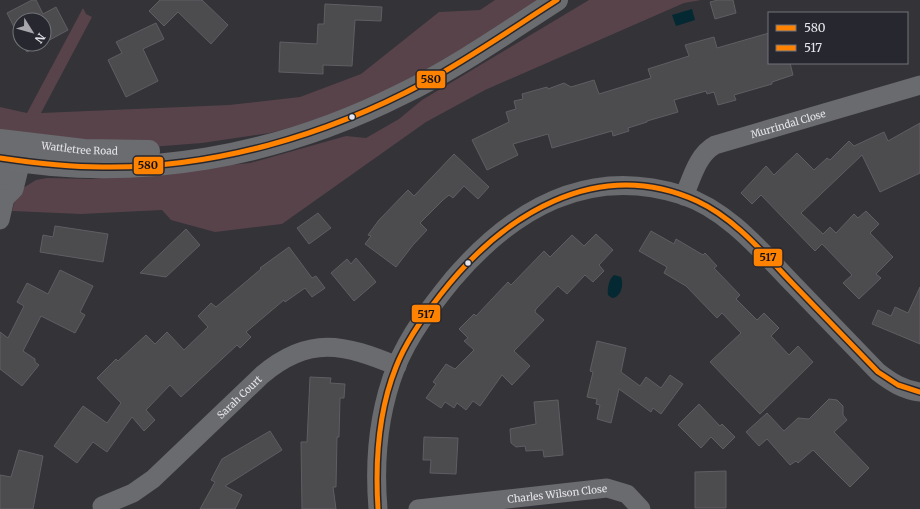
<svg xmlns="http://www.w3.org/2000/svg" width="920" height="509" font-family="Merriweather,serif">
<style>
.green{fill:#58434a}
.water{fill:#052932}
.building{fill:#4c4b4e;stroke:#605e62}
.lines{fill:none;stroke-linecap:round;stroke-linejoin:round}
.minor{stroke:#6a6b6e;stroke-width:19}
.major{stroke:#6b6c6f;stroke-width:22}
.bus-1-casing{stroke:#27272f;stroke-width:8}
.bus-2-casing{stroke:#27272f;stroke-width:8}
.bus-1{stroke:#ff8200;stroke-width:5}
.bus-2{stroke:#ff8200;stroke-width:5}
.bus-dot{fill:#e4e4ea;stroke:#27272f;stroke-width:1.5}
.labels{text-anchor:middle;stroke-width:4;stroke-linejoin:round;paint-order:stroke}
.street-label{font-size:10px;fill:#e4e4ea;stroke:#27272f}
.line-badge{stroke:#27272f;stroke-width:1.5}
.pale-badge-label{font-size:11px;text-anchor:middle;font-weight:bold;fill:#111}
</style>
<rect width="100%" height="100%" fill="#333338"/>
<g class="green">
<path d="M495,0H539L461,50L388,91L317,120L270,133L202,143L150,147L0,136V107L27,113L83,8L86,14L92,17L41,113L229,105L300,97L361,74L439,12L480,10Z"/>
<path d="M589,0H701L684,3L485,90L426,122L282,224L215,232L171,220L162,210L81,214L12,211L15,200L23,188L36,180L47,178L91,179L250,163L346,136L366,138L399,119L422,100Z"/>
</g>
<g class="water">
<path d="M692,9L695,20L676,26L672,15Z"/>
<path d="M614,275L621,277C624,285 621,297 612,298L608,295C607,288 609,279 614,275Z"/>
</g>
<g class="building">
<path d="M32,0H36L43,14L56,7L68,30L44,43V20H20V39L7,13Z"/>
<path d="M160,0H202L228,25L211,44L178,12L164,26L149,11Z"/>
<path d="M718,0H733L736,13L715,19L710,2Z"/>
<path d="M325,4L382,7L381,21L355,20L352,66L323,65V74L279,72L280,42L317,44L318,24H324Z"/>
<path d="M156,23L164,39L143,49L158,81L126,97L108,60L122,53L116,42Z"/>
<path d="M769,33V63H790L793,75L772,82V84L734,95L736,100L718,105L714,92L707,94L706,91L674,100L678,112L647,121V122L628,128L629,131L613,136L612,131L552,148L548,134L513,144L518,155L487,170L472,140L509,122L506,112L516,109L514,101L523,99L522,94L547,87L548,89L564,83L571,87L594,80L599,94L651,78L648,69L689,56L685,45L714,37L717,48Z"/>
<path d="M22,44H42L27,52Z"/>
<path d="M920,123V173L880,192L862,155L801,213L823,234L830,227L836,233L854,214L858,218L866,211L879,224L870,233L893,257L876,274L881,278L859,299L843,283L852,275L822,244L815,251L761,195L752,204L741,193L766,166L774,175L797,153L814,170L827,158L830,160L849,141L854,146L884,132L888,141Z"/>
<path d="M454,154L489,187L478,199L464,186L453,198L449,195L443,200L420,223L427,230L413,245L396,267L365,244L371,236L368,235L379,220L408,190L414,196Z"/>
<path d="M318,213L331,228L309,244L297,228Z"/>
<path d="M55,226L108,234L103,262L40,252L43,235L53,237Z"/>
<path d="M186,229L200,245L166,277L140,273Z"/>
<path d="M651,231L674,244L676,239L703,255L705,253L717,266L714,268L740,295L736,299L757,320L764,313L779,328L771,336L789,355L798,346L813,362L760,414L710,362L741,333L722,313L717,318L686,286L664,273L667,267L639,251Z"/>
<path d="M596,234L613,250L599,265L604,271L593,282L585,275L567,294L558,286L536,309L535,312L544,320L514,351L530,366L512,385L502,375L480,406L473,401L466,410L457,403L454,408L445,402L441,408L426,398L436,384L433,382L446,364L455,369L474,350L464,341L468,338L459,329L474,314L476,316L508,282L511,285L544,251L550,257L572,235L584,246Z"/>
<path d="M289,247L312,278L316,276L325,288L312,297L305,288L285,302L284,300L246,332L251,337L240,348L237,345L181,397L170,385L146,410L155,420L144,431L132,417L107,452L93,442L77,463L54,446L83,406L107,423L121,403L97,378L116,359L118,361L146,335L155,344L167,332L184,350L208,327L198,316L211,303L216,307L261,269L260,268Z"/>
<path d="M356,258L376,282L354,301L331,273L347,259L351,264Z"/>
<path d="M60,270L93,286L80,312L85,315L75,333L41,316L23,351L35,359V362L39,365L22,386L0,369V332L8,338L24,306L17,302L27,283L48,294Z"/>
<path d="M920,287V344L872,324L878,310L891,316L895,307L908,313Z"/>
<path d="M597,341L626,348L621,372L640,386L646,377L661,388L670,375L683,384L661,414L653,408L651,412L619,389L611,423L597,419L600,405L596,404L597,399L587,397L593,372L590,371Z"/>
<path d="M310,377L331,378L330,383L345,384L344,398H340L339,437H337L336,487H333L336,509H302L301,442H307Z"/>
<path d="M829,399L837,400L843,406V415L847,420L834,432L869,468L850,487L813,450L798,463L796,461L790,465L767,439L759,446L746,432L767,413L784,431L798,418L809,419Z"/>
<path d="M558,400L563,455L544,457L543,450L526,451L525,446L516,447L511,443L510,429L536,424L534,402Z"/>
<path d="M699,404L720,426L722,424L735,437L723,449L711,437L701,448L678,425Z"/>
<path d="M270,431L282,450L225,486L242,495L235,509H200L215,482L211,480L222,459Z"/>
<path d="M424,437L458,438L456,474L430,473L431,460H423Z"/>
<path d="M19,450L43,456L33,509H0V475L11,477Z"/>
<path d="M726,471V508H695V472Z"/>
</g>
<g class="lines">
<g class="minor">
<path d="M0,184L5,159"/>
<path id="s1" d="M684,196C692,178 697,155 715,145L920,85"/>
<path d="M5,198L14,189L21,161"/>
<path d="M0,220L5,198"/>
<path id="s2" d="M102,506L133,493L153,479L262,375C309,335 344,344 397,366"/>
<path d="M378,509C374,461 378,413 396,367C409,335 431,306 453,279C513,209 588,165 682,195C728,210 762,252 794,285C822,314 850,343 878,372C891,382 903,390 920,392"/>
<path id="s3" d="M418,509L607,488L627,494L641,509"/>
</g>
<g class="major">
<path id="s4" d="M0,140L84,150L149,151"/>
<path d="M0,158C137,183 279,156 402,94C456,68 507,32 557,0"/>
</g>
<defs>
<path id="bus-1" d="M0,158C34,163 68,167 102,167C213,169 327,135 424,83C470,58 513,28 557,0"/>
<path id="bus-2" d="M378,509C375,461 378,412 396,367C406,341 423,317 441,294C502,216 596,155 697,201C736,219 765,255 794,285C822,314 850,343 878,372L898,385L920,392"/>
</defs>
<use href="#bus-1" class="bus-1-casing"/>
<use href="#bus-2" class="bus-2-casing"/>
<use href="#bus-1" class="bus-1"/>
<use href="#bus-2" class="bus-2"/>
</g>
<g class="bus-dot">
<circle cx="352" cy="117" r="3.5"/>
<circle cx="468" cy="263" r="3.5"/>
</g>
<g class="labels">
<g class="street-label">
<text dy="4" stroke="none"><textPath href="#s1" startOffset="137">Murrindal Close</textPath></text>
<text dy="4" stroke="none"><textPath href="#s4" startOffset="80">Wattletree Road</textPath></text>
<text dy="4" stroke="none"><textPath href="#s2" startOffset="177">Sarah Court</textPath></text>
<text dy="4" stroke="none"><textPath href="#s3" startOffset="140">Charles Wilson Close</textPath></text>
</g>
</g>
<g class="line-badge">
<rect x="416" y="70" width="30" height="19" rx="4" fill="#ff8200"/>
<rect x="133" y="156" width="31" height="19" rx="4" fill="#ff8200"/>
<rect x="753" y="248" width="30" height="19" rx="4" fill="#ff8200"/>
<rect x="411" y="304" width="30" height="19" rx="4" fill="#ff8200"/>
</g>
<g class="pale-badge-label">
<text x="431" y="83">580</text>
<text x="148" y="169">580</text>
<text x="768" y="261">517</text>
<text x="426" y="318">517</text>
</g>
<rect x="768" y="12" width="140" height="52" fill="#27272f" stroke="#73737a"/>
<rect x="776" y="25" width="20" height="6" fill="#ff8200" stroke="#73737a"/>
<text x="804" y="32" font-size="12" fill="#e4e4ea">580</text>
<rect x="776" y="45" width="20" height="6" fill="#ff8200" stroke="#73737a"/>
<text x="804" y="52" font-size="12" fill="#e4e4ea">517</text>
<g transform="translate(32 32) rotate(127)"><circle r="19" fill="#27272f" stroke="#73737a"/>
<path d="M0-3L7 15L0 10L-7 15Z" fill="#a6a6ac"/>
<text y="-6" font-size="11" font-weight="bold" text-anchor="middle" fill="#e4e4ea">N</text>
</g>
</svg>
